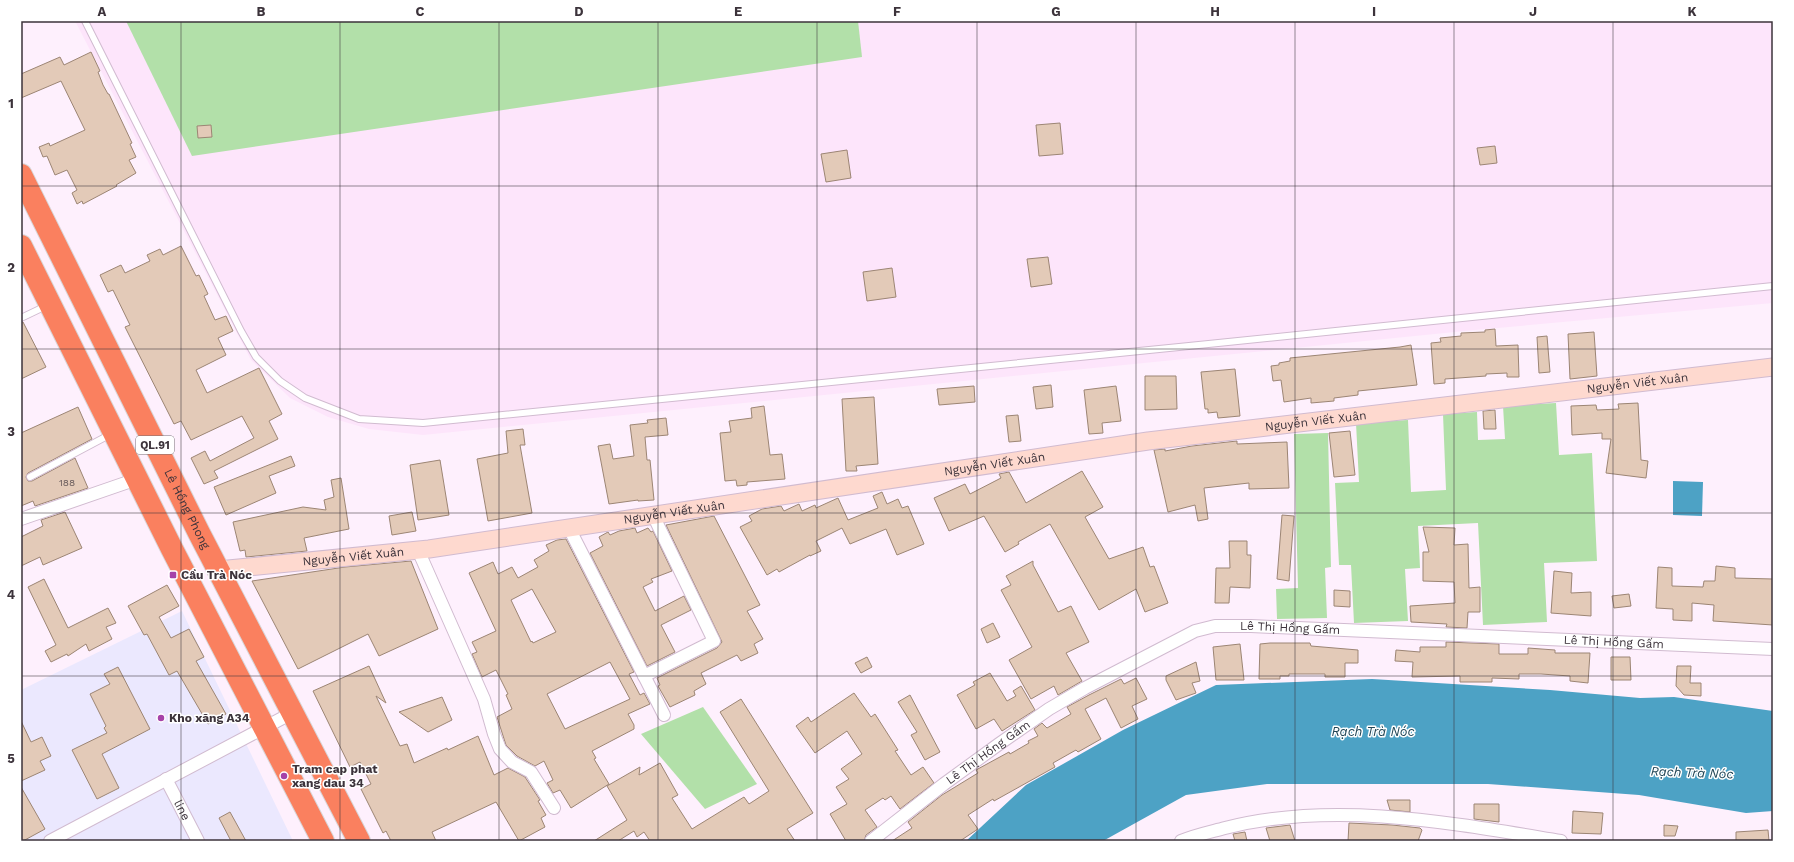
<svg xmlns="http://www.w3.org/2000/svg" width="1794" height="862" font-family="'Work Sans',sans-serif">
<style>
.industrial{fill:#ebe8fe}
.built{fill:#fde5fb}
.green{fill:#b2e0a9}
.water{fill:#4da2c5}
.building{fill:#e3cab8;stroke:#9c8574;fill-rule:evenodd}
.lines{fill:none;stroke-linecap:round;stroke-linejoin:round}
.lane-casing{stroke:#d1bbd0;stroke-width:8}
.street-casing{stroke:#d1bbd0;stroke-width:14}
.secondary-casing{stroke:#d1bbd0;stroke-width:19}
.highway-casing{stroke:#d8d6d8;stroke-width:24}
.lane{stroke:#fff;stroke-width:6}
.street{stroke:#fff;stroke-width:12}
.secondary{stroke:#fed9cf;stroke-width:17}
.highway{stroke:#fa805f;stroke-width:22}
.grid{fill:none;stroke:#3c333b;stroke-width:1;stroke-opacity:0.55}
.poi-dot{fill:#a642a8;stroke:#fff;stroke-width:1.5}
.labels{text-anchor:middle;stroke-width:3;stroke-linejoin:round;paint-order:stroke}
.number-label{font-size:10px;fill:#66595a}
.shield{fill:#fff;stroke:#767076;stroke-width:1}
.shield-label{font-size:11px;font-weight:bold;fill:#3c333b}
.street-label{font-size:12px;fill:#3c333b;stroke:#fff}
.poi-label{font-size:12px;font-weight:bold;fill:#3c333b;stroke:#fff;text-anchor:start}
.water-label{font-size:13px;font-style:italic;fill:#204555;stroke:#fff}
.neatline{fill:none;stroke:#3c333b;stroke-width:1.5}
.grid-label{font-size:13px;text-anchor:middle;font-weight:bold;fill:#3c333b}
</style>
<rect width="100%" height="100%" fill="#fef0fd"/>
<path class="industrial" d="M182,611L293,841H21V690Z"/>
<path class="built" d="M75,21H1773V303L1475,330L423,435L369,429L328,417L290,398L251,360Z"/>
<g class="green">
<path d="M126,21H858L862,57L192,156Z"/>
<path d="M1556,403L1559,455L1592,453L1597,561L1544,563L1547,622L1483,625L1478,523L1418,526L1420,568L1405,569L1408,621L1354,623L1351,565H1339L1335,483L1359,482L1356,423L1408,420L1411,492L1446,490L1443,414L1477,412L1478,440L1505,439L1503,406Z"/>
<path d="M1328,433L1331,567L1325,568L1327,618L1277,619L1276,589L1298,588L1294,434Z"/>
<path d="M703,707L757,784L705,809L641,734Z"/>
</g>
<g class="water">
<path d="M1673,481L1703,482L1702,516L1673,515Z"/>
<path d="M1372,679L1550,690L1640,698L1674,697L1773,711V811L1746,813L1639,795L1488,784H1267L1186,795L1103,841H966L1026,785L1123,730L1216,685Z"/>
</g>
<g class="building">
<path d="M91,52L100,71L98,72L103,85L108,94H109L132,143L130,144L136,157L129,160L136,173L116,185L117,186L83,204L82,201L77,204L72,193L77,190L67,170L55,175L47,156L43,157L39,147L49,143L50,146L85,130L61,81L21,98V74L60,57L64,65Z"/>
<path d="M1060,123L1063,154L1039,156L1036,125Z"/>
<path d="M211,125L212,137L198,138L197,126Z"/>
<path d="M1495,146L1497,163L1480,165L1477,148Z"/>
<path d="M847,150L851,178L826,182L821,154Z"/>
<path d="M181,246L196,276L199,275L208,294L204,296L215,320L226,316L233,331L218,338L226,355L196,370L207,393L259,368L282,414L269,421L278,439L214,471L218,478L204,484L191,458L205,451L210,461L254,438L242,416L191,440L181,421L174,424L125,327L130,325L113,290L108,292L100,275L121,265L125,273L150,261L147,255L160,249L163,255Z"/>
<path d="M1048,257L1052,284L1031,287L1027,259Z"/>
<path d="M892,268L896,297L867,301L863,272Z"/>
<path d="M21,322H23L46,367L21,379Z"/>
<path d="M1495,329L1496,346L1518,345L1519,377H1507V373L1486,374V376L1445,379V383L1434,384L1431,343L1441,342L1440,338L1461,336V333L1485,332V330Z"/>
<path d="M1594,332L1597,376L1570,379L1568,334Z"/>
<path d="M1547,336L1550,372L1539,373L1537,337Z"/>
<path d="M1411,345L1417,385L1358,391V395L1334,398V401L1311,403V398L1284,402L1281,380L1273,381L1271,366L1279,365V363L1290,361V358L1400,347Z"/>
<path d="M1235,369L1240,416L1218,418L1217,412L1208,413V409H1205L1201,372Z"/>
<path d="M1145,376H1176L1177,409L1145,410Z"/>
<path d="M1051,385L1053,407L1036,409L1033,387Z"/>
<path d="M974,386L975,402L939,405L937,389Z"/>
<path d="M1116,386L1121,421L1102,423L1103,433L1089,434L1084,390Z"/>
<path d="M874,397L878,464L856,466L857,471H846L842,399Z"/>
<path d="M1638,403L1641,460L1648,461L1646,478L1606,473L1611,439H1602V433L1572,435L1571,406L1596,405L1597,410L1619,409L1618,404Z"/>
<path d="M764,406L770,455L782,454L785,479L747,482V485L737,486L736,480L725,481L720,433L731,432L729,421L752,418L751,408Z"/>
<path d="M78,407L92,439L28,473L26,477L28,481H32L75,458L88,488L35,506L33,501L21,506V433Z"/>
<path d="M1495,410L1496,429H1484L1483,411Z"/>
<path d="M1018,415L1021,441L1009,442L1006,416Z"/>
<path d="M666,418L668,435L645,437L647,460H650L654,500L638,501V500L609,504L598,446L610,444L613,459L634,456L630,425L648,423L647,420Z"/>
<path d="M523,429L525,445H520L532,513L488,521L477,459L508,453L506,431Z"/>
<path d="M1350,431L1355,475L1334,477L1329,433Z"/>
<path d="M1237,441V444L1287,442L1289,488L1249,489V483L1204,488L1208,519L1198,521L1195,505L1168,512L1154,450L1165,449V451L1192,446Z"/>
<path d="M291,456L295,466L269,476L276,493L226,515L214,487Z"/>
<path d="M440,460L449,515L418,520L410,465Z"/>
<path d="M1082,471L1103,507L1085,517L1109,559L1143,547L1150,567L1154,566L1168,603L1145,612L1136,589L1099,610L1050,524L1018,542L1019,544L1005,552L984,516L949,531L934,498L965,484L970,494L1001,478L999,474L1009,472L1026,503Z"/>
<path d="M341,478L349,529L304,538L307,551L246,557L245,550L240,551L233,522L303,507L326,510L324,500L334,497L331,480Z"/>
<path d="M882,492L887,504L898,499L902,508L908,506L924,544L897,555L886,529L850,544L842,528L816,541L821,551L810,556V555L779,572L777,569L767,575L740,527L752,521L749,516L762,509L781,506L784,511L799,504L802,511L815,505L816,508L838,498L848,520L878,508L873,496Z"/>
<path d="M65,512L82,548L43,565L40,557L21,566V537L43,526L41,520Z"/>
<path d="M412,512L416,531L392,535L389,516Z"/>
<path d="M1282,515L1294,516L1289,581L1277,579Z"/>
<path d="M714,516L760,605L747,611L763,639L754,644L758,653L741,661L737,655L701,673L706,684L694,691L695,695L670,707L658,686L660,685L657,678L717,648L722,642L666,525Z"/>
<path d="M1423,527L1455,528L1454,545L1468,544L1469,588L1480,587V612H1468L1467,628L1446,627L1447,624L1411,622L1410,606L1455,603L1454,582L1423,581V552H1429Z"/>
<path d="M635,528L637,533L648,528L651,532L653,531L672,571L651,579L653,582L643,587L655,611L684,596L691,610L661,625L675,652L647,666L590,553L603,546L599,537L608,532L610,535L619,531Z"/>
<path d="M566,539L634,672L629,674L640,695L644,693L650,704L628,714L634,725V729L592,751L596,758L594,759L609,784L571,808L560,790L553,793L547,783L553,780L544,761L535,766L517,756L506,745L497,717L512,709L506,695L508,694L496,670L482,677L472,654L477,652L472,642L496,631L469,573L493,562L498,574L512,567L518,578L538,567L534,560L549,551L546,545L557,540ZM532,589L556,632L533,643L532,641L531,642L511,600ZM610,662L630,699L565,729L547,694Z"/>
<path d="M1229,541H1247V555H1251L1250,588L1230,587L1229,603H1215L1216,568H1230Z"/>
<path d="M411,561L438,629L379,656L368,634L298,669L252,581L345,567Z"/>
<path d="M1033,561V565L1058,612L1071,606L1089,642L1066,653L1082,681L1058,695L1054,686L1031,699L1009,660L1032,647L1001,590L1011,585L1006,576Z"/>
<path d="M1716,566L1735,568V578L1773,579V625L1713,621L1714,605L1692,603V621L1673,620V609L1656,608L1658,567L1672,568V586L1703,587L1704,581H1715Z"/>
<path d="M1554,571L1572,573L1571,593L1591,592V616L1551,613Z"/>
<path d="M44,579L68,628L108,608L116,623L106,627L112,639L89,651L86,644L68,656L67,654L51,662L45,651L56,645L28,587Z"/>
<path d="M167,585L179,606L159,617L171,638L189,629L204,657L196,661L226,714L208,724L177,671L169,675L147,634L144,635L128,606Z"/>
<path d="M1334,590L1350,591V607L1334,606Z"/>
<path d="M1629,594L1631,606L1614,608L1612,596Z"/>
<path d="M993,623L1000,637L987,643L981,629Z"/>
<path d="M1446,642L1499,644V654H1528V648L1555,650V653H1590L1588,683L1570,681V676L1541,674H1519V679L1492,678V682H1460V676L1412,677L1413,662L1395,661L1396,650L1420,652V647H1446Z"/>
<path d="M1270,643H1310L1311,646L1358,650V663H1345V677H1325V674H1289V676H1280V679H1259L1260,644Z"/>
<path d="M1240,644L1244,680H1216L1213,647Z"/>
<path d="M867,657L872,667L861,673L855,663Z"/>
<path d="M1611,657H1630L1631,680H1611Z"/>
<path d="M1196,662L1200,681L1192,683L1196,693L1176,700L1166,680V676Z"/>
<path d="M369,666L386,703L376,696L400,746L407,744L414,763L447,748L448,750L478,736L494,775L508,768L525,777L540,800L538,801L546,815L541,818L545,827L519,841L496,802L432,832L436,841H391L386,831L383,833L361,789L371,784L360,762L350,767L313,691Z"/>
<path d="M1677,666H1691L1690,683H1701V696L1684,695L1676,686Z"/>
<path d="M118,667L150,729L102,754L119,788L97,799L72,750L107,733L104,728L106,726L90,694L110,684L104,674Z"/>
<path d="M990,673L1007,701L1016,696L1013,691L1021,686L1035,710L1002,731L994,719L976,729L957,695L975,685L973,682Z"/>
<path d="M1136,678L1147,699L1132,706L1138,719L1121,728L1106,698L1085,709L1101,739L1078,752L1076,750L1053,763L1055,767L994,801L993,799L968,815L978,829L960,841H892L912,828L908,822L942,795L978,773L976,770L1009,752L1010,754L1029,743L1028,741L1038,736L1034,729L1042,723L1047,728L1071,714L1067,707L1089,695L1121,679L1124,684Z"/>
<path d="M854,693L871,717L875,714L898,750L895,751L911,775L923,767L934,783L900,809L891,796L885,800L883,798L865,810L877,827L866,835L864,841H846L830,814L847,804L836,787L849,779L841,769L862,754L847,731L815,753L796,726L808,717L811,722Z"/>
<path d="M910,695L940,752L925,760L911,735L917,732L898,702Z"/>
<path d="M442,697L452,720L428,732L399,712Z"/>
<path d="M741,699L813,813L787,829L795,841H650L644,832L637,837L634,831L618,841H594L627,820L607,786L640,767L639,775L660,763L678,795L672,798L692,829L744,797L749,804L769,791L720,712Z"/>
<path d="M21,721L31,742L42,737L51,756L40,761L45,770L21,781Z"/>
<path d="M21,787L45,829L23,841H21Z"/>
<path d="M1387,800H1410V812L1390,810Z"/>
<path d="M1474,804H1499V822L1474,819Z"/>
<path d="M1573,811L1603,813L1601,834L1572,833Z"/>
<path d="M230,812L246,841H231L219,818Z"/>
<path d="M1349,823L1392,825L1420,828L1422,830L1418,841H1348Z"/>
<path d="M1290,825L1295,841H1270L1266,828Z"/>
<path d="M1664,825L1678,826L1675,836H1664Z"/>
<path d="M1768,830L1769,841H1736V832Z"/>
<path d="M1245,832L1247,841H1235L1233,834Z"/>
</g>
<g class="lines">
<defs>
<g id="lane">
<path d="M85,21L241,331L256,357L280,381L305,398L359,419L423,423L1179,347L1773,286"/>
<path d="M21,318L46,306"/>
<path d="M30,477L111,434"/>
</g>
<g id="street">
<path d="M21,519L137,479"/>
<path d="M569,528L664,715"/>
<path d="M418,550L484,699L494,734L500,749L512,762L531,772L554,808"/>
<path d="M644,676L714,641L653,515"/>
<path id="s1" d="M166,779L198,841"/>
<path d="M50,841L292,713"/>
<path id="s2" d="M871,841L944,784L999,744L1049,709L1085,688L1195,631L1215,626H1251L1773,649"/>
<path d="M1181,841C1195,835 1210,832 1225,828C1334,800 1452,823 1561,841"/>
</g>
<g id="secondary">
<path id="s3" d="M218,570L429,549L1148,441L1773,367"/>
</g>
<g id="highway">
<path id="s4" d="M21,175L199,533L359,841"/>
<path d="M21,246L172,549L323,841"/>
</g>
</defs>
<use href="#lane" class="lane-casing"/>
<use href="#street" class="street-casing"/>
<use href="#secondary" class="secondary-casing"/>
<use href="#highway" class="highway-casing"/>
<use href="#lane" class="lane"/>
<use href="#street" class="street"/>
<use href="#secondary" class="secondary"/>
<use href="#highway" class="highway"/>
</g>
<path class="grid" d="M181,21V841M340,21V841M499,21V841M658,21V841M817,21V841M977,21V841M1136,21V841M1295,21V841M1454,21V841M1613,21V841M21,186H1773M21,349H1773M21,513H1773M21,676H1773"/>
<g class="poi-dot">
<rect x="169" y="571" width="8" height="8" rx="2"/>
<circle cx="161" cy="718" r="4"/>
<circle cx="284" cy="776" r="4"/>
</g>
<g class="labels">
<g class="number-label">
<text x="67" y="486">188</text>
</g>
<rect class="shield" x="136" y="436" width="38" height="18" rx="3"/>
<g class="shield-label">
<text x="155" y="449">QL.91</text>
</g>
<g class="street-label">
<text dy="4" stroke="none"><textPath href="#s3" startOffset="1432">Nguyễn Viết Xuân</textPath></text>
<text dy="4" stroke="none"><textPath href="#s3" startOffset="1108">Nguyễn Viết Xuân</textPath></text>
<text dy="4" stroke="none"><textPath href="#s3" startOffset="784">Nguyễn Viết Xuân</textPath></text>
<text dy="4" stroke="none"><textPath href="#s4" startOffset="373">Lê Hồng Phong</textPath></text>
<text dy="4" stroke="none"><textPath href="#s3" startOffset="460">Nguyễn Viết Xuân</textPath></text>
<text dy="4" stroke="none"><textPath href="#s3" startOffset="136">Nguyễn Viết Xuân</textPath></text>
<text dy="4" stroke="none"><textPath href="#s2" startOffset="483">Lê Thị Hồng Gấm</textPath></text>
<text dy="4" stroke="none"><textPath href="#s2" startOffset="807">Lê Thị Hồng Gấm</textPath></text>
<text dy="4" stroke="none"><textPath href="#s2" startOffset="147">Lê Thị Hồng Gấm</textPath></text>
<text dy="4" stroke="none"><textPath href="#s1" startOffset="35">line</textPath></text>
</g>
<g class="poi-label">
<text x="181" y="579">Cầu Trà Nóc</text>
<text x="169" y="722">Kho xăng A34</text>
<text x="292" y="773">Tram cap phat<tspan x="292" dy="14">xang dau 34</tspan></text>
</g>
<g class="water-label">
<text x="1373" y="736">Rạch Trà Nóc</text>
<text transform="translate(1692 772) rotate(2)" y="5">Rạch Trà Nóc</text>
</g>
</g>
<rect width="1794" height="862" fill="none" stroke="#ffffff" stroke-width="44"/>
<rect x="22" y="22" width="1750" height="818" class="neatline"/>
<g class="grid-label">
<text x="102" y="16">A</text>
<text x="261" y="16">B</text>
<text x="420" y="16">C</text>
<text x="579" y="16">D</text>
<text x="738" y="16">E</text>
<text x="897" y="16">F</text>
<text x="1056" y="16">G</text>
<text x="1215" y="16">H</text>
<text x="1374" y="16">I</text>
<text x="1533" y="16">J</text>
<text x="1692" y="16">K</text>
<text x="11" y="108">1</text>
<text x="11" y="272">2</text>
<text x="11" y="436">3</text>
<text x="11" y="599">4</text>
<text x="11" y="763">5</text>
</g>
</svg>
